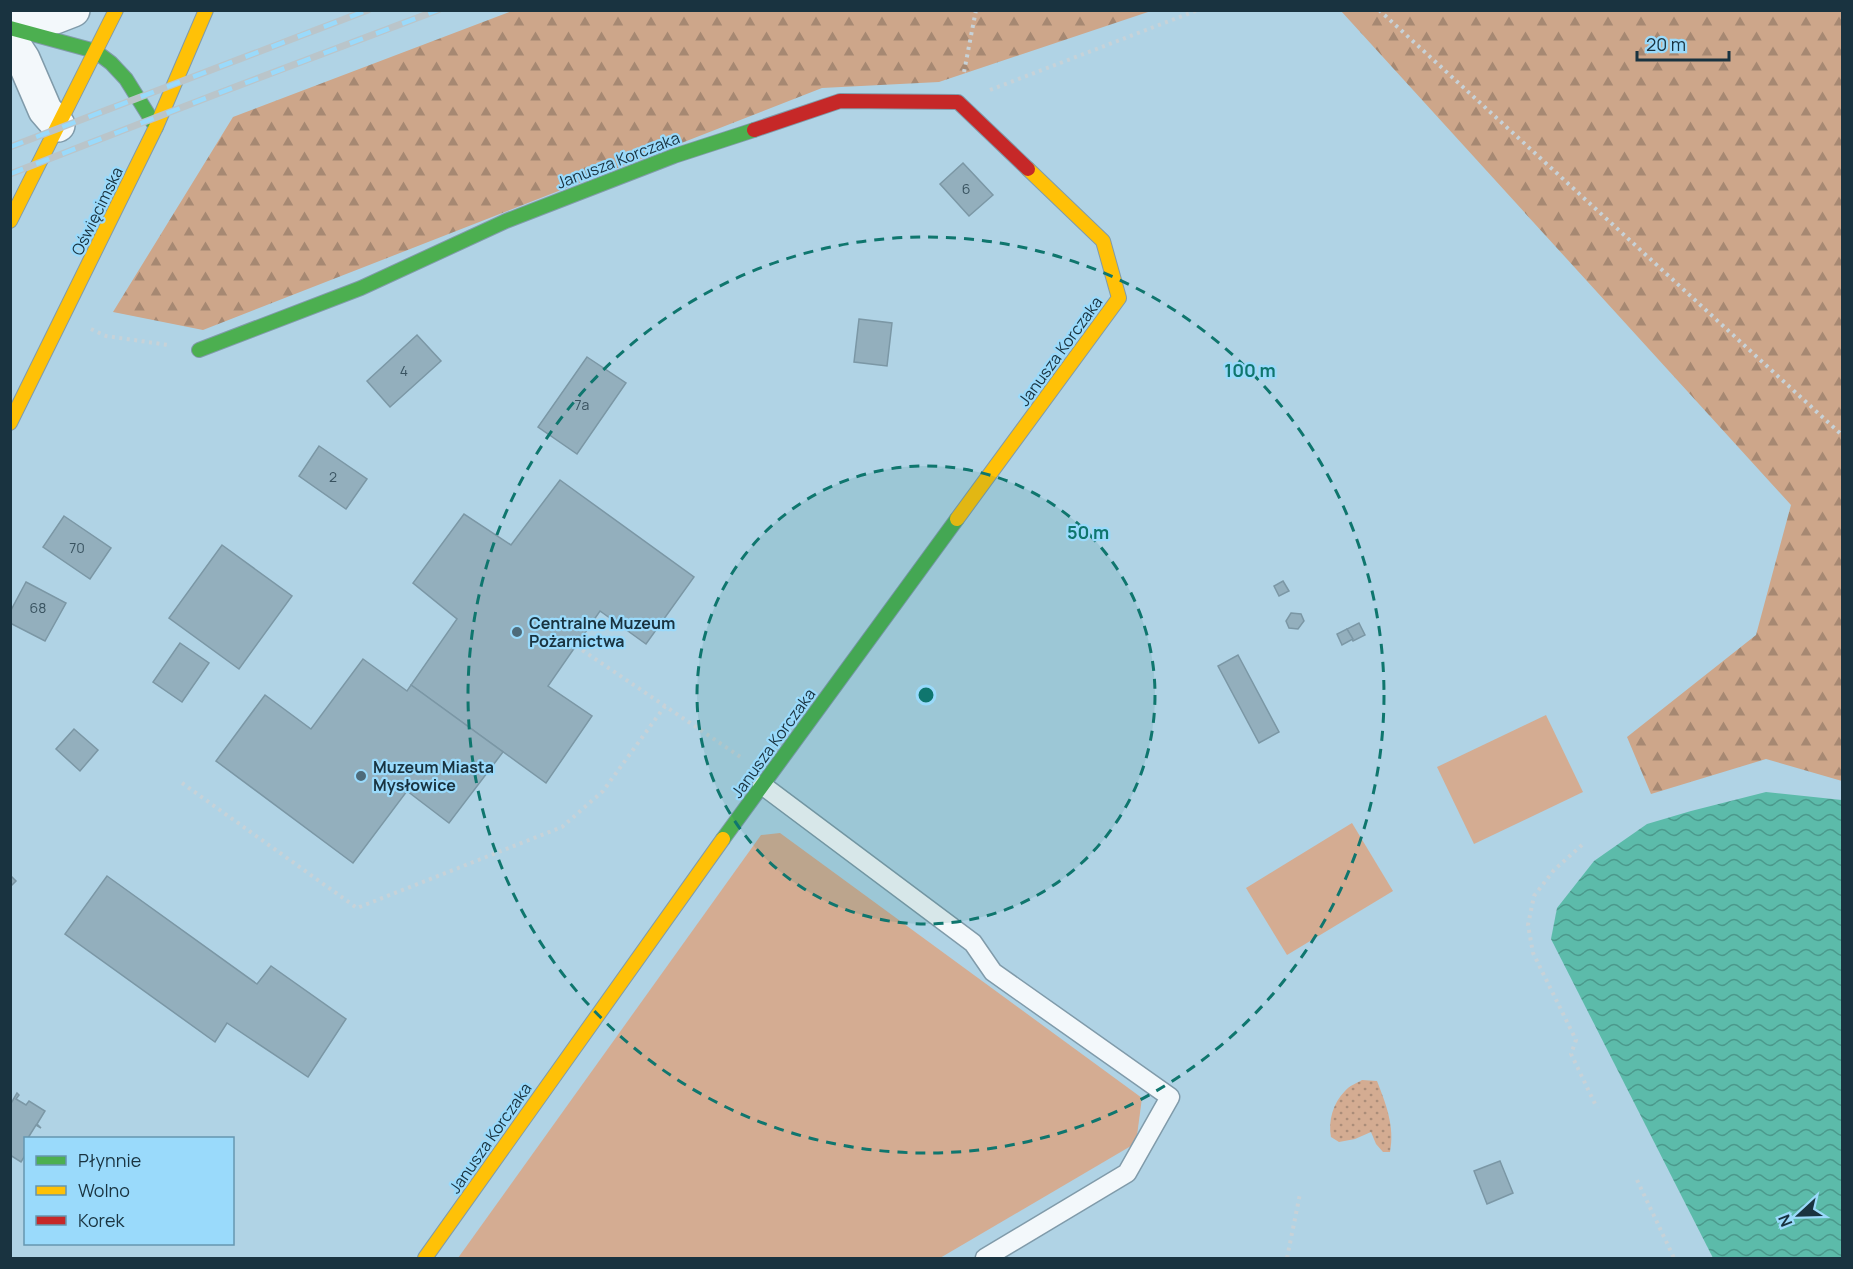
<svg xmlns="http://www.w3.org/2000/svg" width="1853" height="1269" font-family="Manrope,sans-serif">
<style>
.grass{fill:#d4ac92}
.forest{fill:url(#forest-firs)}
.park{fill:url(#park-dots)}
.water{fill:url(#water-waves)}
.building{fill:#93afbd;stroke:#7b97a5;stroke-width:1.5}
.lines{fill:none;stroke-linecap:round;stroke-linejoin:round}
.lane-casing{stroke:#809baa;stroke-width:21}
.street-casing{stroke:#809baa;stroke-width:36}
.fast-casing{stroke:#809baa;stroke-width:16}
.slow-casing{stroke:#809baa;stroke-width:16}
.jam-casing{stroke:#809baa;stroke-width:16}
.path{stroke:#c7d2d8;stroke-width:4;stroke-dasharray:3 4.5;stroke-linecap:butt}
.lane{stroke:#f3f8fb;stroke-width:18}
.street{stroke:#f3f8fb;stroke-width:33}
.fast{stroke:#4caf50;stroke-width:14}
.slow{stroke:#ffc107;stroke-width:14}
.jam{stroke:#c62828;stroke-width:14}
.rail-casing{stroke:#bac5ca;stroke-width:7}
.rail{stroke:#9adafb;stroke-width:4.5;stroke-dasharray:14;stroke-linecap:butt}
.ring{fill:none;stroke:#0f766e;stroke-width:3;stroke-dasharray:10 8}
.poi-dot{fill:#4e6b7a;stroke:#9adafb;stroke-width:2}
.labels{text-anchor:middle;stroke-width:4.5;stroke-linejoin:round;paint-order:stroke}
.number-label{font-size:14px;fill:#38525f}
.street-label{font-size:16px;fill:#193340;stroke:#9adafb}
.poi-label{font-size:16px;font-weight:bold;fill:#193340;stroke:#9adafb;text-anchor:start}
.centre{fill:#0f766e;stroke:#9adafb;stroke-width:3}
.ring-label{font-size:18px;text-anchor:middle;font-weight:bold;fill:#0f766e;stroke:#9adafb;stroke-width:4.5;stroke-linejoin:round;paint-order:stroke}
</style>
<defs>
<pattern id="forest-firs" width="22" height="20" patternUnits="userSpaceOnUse" patternTransform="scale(1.5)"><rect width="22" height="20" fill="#cda68a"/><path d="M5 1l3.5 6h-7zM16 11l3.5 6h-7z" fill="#a68872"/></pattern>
<pattern id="park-dots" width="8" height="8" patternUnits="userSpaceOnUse" patternTransform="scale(1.5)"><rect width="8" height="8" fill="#d4ac92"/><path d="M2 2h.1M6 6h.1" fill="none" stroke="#ab8d79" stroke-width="1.8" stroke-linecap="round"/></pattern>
<pattern id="water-waves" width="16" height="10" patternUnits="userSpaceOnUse" patternTransform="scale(1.5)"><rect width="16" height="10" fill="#5cbbaa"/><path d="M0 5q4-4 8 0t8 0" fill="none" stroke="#4b998c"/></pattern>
</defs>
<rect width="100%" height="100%" fill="#b0d3e5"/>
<g class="grass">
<path d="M1546,715L1583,792L1474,844L1437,767Z"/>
<path d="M1352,823L1393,891L1287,955L1246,888Z"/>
<path d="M780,833L1142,1098L1136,1143L940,1258H458L761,835Z"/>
</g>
<g class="forest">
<path d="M512,11H1151L939,82L822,88L203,330L113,312L233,117Z"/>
<path d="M1341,11H1842V781L1766,759L1651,794L1627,737L1756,635L1791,505Z"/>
</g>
<path class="park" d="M1362,1080L1377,1081C1386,1104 1395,1127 1390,1152H1383L1376,1144L1371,1132L1355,1139L1339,1142L1331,1137C1328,1121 1333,1103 1345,1091C1349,1086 1357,1083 1362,1080Z"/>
<path class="water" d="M1766,792L1842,800V1258H1713L1551,939L1557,908L1594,861L1647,824L1691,811Z"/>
<g class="building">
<path d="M963,163L993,195L969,216L940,184Z"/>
<path d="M859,319L892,323L887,366L854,362Z"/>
<path d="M417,335L441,361L390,407L367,381Z"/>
<path d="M587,357L626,383L577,454L538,427Z"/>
<path d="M319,446L367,479L346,509L299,476Z"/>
<path d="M560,480L694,577L646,644L600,611L548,686L592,716L546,783L411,685L457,619L413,583L464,514L511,545Z"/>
<path d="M64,516L111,548L90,579L43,547Z"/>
<path d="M222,545L292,596L239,669L169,618Z"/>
<path d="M1283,581L1289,591L1279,596L1274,586Z"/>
<path d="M26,582L66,603L45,641L10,623V612Z"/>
<path d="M1291,613L1301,614L1304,621L1298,629L1289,628L1286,621Z"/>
<path d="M1359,623L1365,635L1353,641L1347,629Z"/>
<path d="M1347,629L1353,639L1342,645L1337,634Z"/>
<path d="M180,643L209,663L182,702L153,682Z"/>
<path d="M1238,655L1279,732L1259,743L1218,666Z"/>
<path d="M363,659L407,691L411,685L503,752L449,823L407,791L353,863L216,761L265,695L311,729Z"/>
<path d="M74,729L98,750L80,771L56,749Z"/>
<path d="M10,875L16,881L10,887Z"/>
<path d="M107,876L257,984L271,966L346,1019L308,1077L227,1023L215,1042L65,934Z"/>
<path d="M17,1093L19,1095L16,1099L26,1105L29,1101L45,1111L37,1124L41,1128L36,1125L28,1138H26V1154L21,1162L10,1155V1105Z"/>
<path d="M1500,1161L1513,1193L1487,1204L1474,1171Z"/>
</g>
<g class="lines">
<defs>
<path id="lane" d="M762,785L973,943L993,972L1170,1097L1127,1173L985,1258"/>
<g id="street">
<path d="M10,24L55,17L73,10"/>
<path d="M10,39L23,59L45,110L58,125"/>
</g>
<g id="fast">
<path d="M10,28L95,51L111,63L126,79L156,127"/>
<path d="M199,350L361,288L506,221L674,156L754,130"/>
<path d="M723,839L957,519"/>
</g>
<g id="slow">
<path d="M10,221L116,10"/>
<path d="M10,423L156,127L206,10"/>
<path d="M957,519L1119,298L1103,241L1028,169"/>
<path d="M425,1258L723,839"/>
</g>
<path id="jam" d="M754,130L840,101L958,102L1028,169"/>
</defs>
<use href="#lane" class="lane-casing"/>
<use href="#street" class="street-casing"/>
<use href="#fast" class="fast-casing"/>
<use href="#slow" class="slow-casing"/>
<use href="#jam" class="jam-casing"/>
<g class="path">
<path d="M1379,10L1842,435"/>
<path d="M964,72L976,10"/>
<path d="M990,90L1198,10"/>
<path d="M91,329L106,336L168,345"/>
<path d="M576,646L742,758"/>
<path d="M182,783L357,908L562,827L603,791L665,706"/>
<path d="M1582,845L1554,870L1534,896L1528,925L1533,953L1576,1040L1571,1054L1597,1108"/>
<path d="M1637,1180L1674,1258"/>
<path d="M1287,1258L1300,1194"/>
</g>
<use href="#lane" class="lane"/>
<use href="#street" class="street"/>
<use href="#fast" class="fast"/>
<use href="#slow" class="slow"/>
<use href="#jam" class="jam"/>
<defs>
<g id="rail">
<path d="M10,147L368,10"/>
<path d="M10,174L214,95L438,10"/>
</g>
</defs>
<use href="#rail" class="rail-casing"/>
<use href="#rail" class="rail"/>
</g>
<circle cx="926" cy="695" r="229" fill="#0f766e" fill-opacity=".12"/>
<g class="ring">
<circle cx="926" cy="695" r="229"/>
<circle cx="926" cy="695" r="458"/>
</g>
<g class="poi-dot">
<circle cx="517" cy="632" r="6"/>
<circle cx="361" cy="776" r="6"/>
</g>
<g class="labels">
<g class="number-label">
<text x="966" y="194">6</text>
<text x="404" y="376">4</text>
<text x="582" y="410">7a</text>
<text x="333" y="482">2</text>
<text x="77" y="553">70</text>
<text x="38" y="613">68</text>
</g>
<g class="street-label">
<text transform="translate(618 160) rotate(-21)" y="6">Janusza Korczaka</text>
<text transform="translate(97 211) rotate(-64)" y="6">Oświęcimska</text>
<text transform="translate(1060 351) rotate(-54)" y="6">Janusza Korczaka</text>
<text transform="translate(773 743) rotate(-54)" y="6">Janusza Korczaka</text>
<text transform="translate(490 1138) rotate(-55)" y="6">Janusza Korczaka</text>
</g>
<g class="poi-label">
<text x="529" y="629">Centralne Muzeum<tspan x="529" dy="18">Pożarnictwa</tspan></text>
<text x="373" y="773">Muzeum Miasta<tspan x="373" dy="18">Mysłowice</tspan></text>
</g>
</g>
<circle cx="926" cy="695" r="9" class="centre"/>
<g class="ring-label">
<text x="1250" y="377">100 m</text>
<text x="1088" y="539">50 m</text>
</g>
<rect width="1853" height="1269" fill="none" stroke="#193340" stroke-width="24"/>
<rect x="24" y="1137" width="210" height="108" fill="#9adafb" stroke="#6697b0" stroke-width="1.5"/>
<rect x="36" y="1156" width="30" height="9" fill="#4caf50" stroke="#6697b0" stroke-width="1.5"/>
<text x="78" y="1167" font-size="18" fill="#193340">Płynnie</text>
<rect x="36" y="1186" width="30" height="9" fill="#ffc107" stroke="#6697b0" stroke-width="1.5"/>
<text x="78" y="1197" font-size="18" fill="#193340">Wolno</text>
<rect x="36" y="1216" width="30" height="9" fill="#c62828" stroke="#6697b0" stroke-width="1.5"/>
<text x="78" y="1227" font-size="18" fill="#193340">Korek</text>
<g transform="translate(1799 1215) rotate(248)" stroke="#9adafb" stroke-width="4.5" paint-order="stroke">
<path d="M0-4.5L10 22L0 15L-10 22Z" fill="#193340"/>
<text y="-9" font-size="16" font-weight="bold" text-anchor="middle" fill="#193340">N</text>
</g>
<path d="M1637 51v9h92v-9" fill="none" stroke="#193340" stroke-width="3"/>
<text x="1646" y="51" font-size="18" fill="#193340" stroke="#9adafb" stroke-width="4.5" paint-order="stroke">20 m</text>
</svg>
